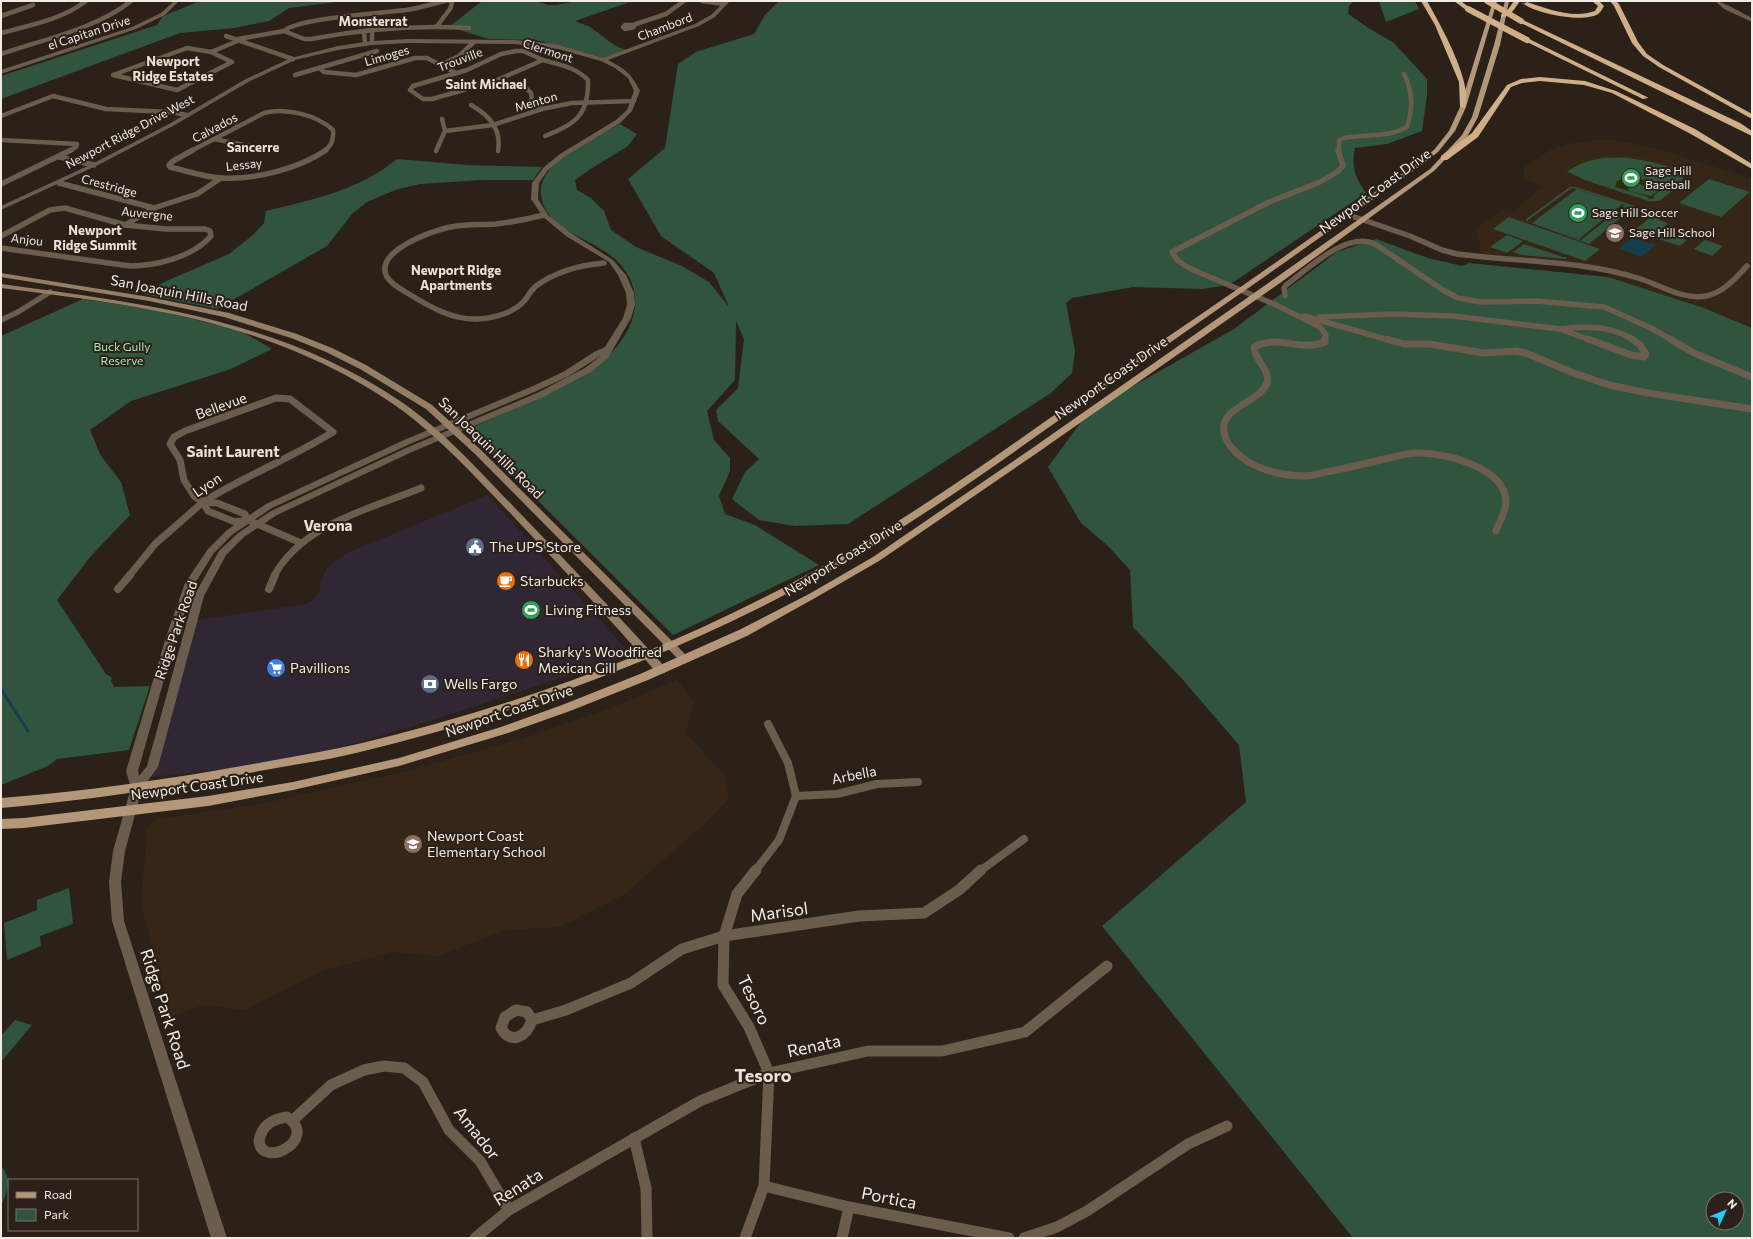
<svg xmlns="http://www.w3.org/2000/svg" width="1753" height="1239" font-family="Commissioner,sans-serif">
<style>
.commercial{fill:#312634}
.built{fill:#352618}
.green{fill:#30543d;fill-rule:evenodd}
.sand{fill:#322a09;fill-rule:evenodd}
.water{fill:#13404c}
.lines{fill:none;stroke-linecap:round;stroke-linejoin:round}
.stream{stroke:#13404c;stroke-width:3}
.motorway-tunnel{stroke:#493f37;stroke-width:6;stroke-dasharray:6 3.5;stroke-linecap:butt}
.minor-far4{stroke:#6b5d4e;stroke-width:4.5}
.minor-far3{stroke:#6b5d4e;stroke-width:5.5}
.minor-far2{stroke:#6b5d4e;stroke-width:7}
.minor-far1{stroke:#6b5d4e;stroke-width:8}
.minor{stroke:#6b5d4e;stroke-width:11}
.tertiary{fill:#6b5d4e;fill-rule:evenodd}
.secondary{fill:#947e66;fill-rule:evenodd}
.primary{fill:#b39778;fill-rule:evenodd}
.motorway{fill:#d0ae88;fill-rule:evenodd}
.motorway-bridge{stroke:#d0ae88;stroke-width:6}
.labels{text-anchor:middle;stroke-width:4;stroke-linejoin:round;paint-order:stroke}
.far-street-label{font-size:12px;fill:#f1ebe5;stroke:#2b2118}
.far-poi-label{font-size:12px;fill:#f1ebe5;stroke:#2b2118;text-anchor:start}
.far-park-label{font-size:12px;fill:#a2e8b9;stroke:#2b2118}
.far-neighbourhood-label{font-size:13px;font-weight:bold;fill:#eee0d4;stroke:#2b2118}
.street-label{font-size:14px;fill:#f1ebe5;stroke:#2b2118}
.poi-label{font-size:14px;fill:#f1ebe5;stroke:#2b2118;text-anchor:start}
.neighbourhood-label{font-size:15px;font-weight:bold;fill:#eee0d4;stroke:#2b2118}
.near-street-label{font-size:17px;fill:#f1ebe5;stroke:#2b2118}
.near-neighbourhood-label{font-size:18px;font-weight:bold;fill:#eee0d4;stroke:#2b2118}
</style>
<rect width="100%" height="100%" fill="#2b2118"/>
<path class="commercial" d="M488,495L631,655L436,719L296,761L152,777L197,620L306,604L314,599L319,593L321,581L327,568L347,553Z"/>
<g class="built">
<path d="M1607,139L1660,149L1752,179V328L1704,308L1608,277L1610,267L1482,254L1480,252V241L1477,238L1475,229L1501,210L1512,212L1532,196L1542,186L1524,178V168L1550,150L1572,143Z"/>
<path d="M677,680L694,702L686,733L725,776L729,798L703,825L625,894L560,927L507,930L437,956L392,952L326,970L244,1010L204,1005L171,1016L141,904L147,827L157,819L260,804L407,771L524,738L606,710Z"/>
</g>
<g class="green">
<path d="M200,1H345L289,8L269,21L234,28L180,33L1,99V76L157,25L163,16Z"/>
<path d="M482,1H535L548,5H557L576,1H633L575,21C581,24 588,25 593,29C604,37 613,46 626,50L603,58L566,47L544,43L547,42L533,40L489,39L449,27Z"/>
<path d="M779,1H1354L1349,6L1348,14L1370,29L1394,43L1427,79V95L1422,131L1387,144L1355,148C1351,167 1355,177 1366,193L1229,285L1202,289L1133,287L1072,298L1066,303L1075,351L1072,373L1051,393L848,524L795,526L759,520L732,499L745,472L759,459L718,421L716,410L738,388L744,339L736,321L735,380L707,411L714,440L730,458V471L719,496L725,514L755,525L819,565L673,635L467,430C493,418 518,406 544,393C567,382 592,372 611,353C637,326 646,291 618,262C595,238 545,232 541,195C539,182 548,169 558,161C576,145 599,135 620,124L637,134L628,146L589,170L575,180L577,190L591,198L604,211L611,230L636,247L682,266L709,282L729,307L714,273L661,236L628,179L665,148L678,64L696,52L754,34L765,15Z"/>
<path d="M1379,1H1415L1419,9L1386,22Z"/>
<path d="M1611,156L1645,159L1686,170L1680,185L1659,201H1648L1585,180L1564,170L1578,161Z"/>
<path d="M397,159L467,165L542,167L533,180H482L420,184L395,190L367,202L352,214L327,246L217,309L144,294L164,282L229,254L254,234L264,223L266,211C315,199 357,191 397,159Z"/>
<path d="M1709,179L1750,192L1721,217L1679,203Z"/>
<path d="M1570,187H1576L1635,206L1589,244L1526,221V219ZM1572,188L1578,189L1625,205L1581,240L1545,228L1579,239L1622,204L1577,189L1532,223L1527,221Z"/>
<path d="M1660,213L1674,219L1664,216L1659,220L1668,223L1660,231L1687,240L1680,246L1634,231L1654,214Z"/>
<path d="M1509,217L1600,249L1585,261L1493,229Z"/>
<path d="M1507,235L1523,241L1507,253L1490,247Z"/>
<path d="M1376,239L1428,258L1462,266L1469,263L1608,277L1704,308L1752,328V1238H1353L1102,926L1246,802L1239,745L1183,680L1133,627L1130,570L1107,545L1081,523L1048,467L1089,411L1234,329L1337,252ZM1713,1199H1737V1223H1713Z"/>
<path d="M1705,240L1723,246L1712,256L1694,249Z"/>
<path d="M1524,244L1563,257H1567L1565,259L1521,255L1513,252Z"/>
<path d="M83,299L157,310L241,331L272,349L231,369L131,401L90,430L101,456L121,482L130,515L90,557L57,600L106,674L112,678L111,681L114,687L150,686L129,750L57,759L48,766L1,785V336Z"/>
<path d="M69,888L73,924L40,936L41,946L7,960L4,923L37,910V900Z"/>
<path d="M15,1020L32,1025L1,1062V1036Z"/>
<path d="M1,1166C12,1178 8,1192 1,1205Z"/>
</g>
<g class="sand">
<path d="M1611,156L1645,159L1686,170L1685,172C1648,159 1601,147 1566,172L1564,170L1578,161Z"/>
<path d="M1627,178L1648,180L1665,187L1653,196L1654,199H1649L1646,196L1615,187L1617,181ZM1635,183L1656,189L1658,191L1651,196L1629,191L1628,188Z"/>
</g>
<path class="water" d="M1632,238L1655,245L1641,257L1619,248Z"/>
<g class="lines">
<path class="stream" d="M1,689L28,731"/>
<path class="motorway-tunnel" d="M1523,1L1527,4"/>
<g class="minor-far4">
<path d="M445,1C432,4 419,8 406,10C383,13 297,18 284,31L304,39H311C364,29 416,25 469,28"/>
<path d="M702,1L723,4"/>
<path d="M1,16L33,5"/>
<path d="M625,25H632L634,27L625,29L623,27Z"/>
<path d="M633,25L666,14L684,1"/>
<path d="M437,26L450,9L452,3L449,1"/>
<path d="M372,30V43"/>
<path d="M364,31L365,44"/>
<path d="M1,33C31,25 61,20 86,1"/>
<path d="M226,36L293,59"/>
<path d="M238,39L284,31"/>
<path d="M187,48L211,52L232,62L177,90L113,75Z"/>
<path d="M516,51H523L543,60L495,81L432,99H423L410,90L413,86L467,70L501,54Z"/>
<path d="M211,52L240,40"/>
<path d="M1,54C42,40 98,28 131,1"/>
<path d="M543,60C560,65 575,67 588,80V83C588,117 574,124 545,136"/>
<path d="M440,65L459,56L474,42"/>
<path d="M319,68L324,72L356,75L415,58H427L456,73"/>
<path d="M295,75L377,51"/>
<path d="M527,89L531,93L532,101L542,109"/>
<path d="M471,105C489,115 502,130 498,151"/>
<path d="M1,116L53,96L106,109L170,112L187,115"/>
<path d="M445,131L493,125L542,109L572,103L634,101"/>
<path d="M214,139L264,149"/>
<path d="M1,140L77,144L76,147L69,151"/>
<path d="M191,151L264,113C285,107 317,115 333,130C334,139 332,146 324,151"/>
<path d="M436,151L445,131L442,119"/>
<path d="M1339,151V140L1344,138C1366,134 1387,138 1407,127C1413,108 1413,92 1404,74"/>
</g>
<g class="minor-far3">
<path d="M193,150L173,161L169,165L170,167C187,171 204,177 221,178C253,180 299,169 326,150"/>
<path d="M59,157L94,165"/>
<path d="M59,183L154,208"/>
<path d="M1,184L71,150"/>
<path d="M544,215C528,219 513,222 496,224C481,225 466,224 451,227C434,230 373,251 387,277C392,285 401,289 409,294C430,307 452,320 478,319C494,318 514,313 525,300C529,295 531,290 536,286C555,272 581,265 604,263"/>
<path d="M1349,215L1410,236L1442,250L1457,254C1518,262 1582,260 1641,279C1662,286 1683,300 1706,296C1723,293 1736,278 1747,266"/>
<path d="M125,225L154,208L197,194L221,178"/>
<path d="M1,236L50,210L65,208L125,225L166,229H205L210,231L211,236C193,257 156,266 130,266L1,248"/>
<path d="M1285,296L1284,288L1286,285C1308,269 1346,231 1375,244L1443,290L1458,298L1481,302L1536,301L1604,307L1651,328L1672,340"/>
<path d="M1304,316L1389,340"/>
<path d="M1320,317L1392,314L1453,316L1560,329"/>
<path d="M1,320L18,312L50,292"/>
<path d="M1560,329L1590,340"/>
<path d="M1560,329C1583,326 1613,326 1633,340"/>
<path d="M1325,340L1326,335L1320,327L1274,304L1191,269L1178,261L1172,252L1269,202L1320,182L1337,172L1343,166L1338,150"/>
</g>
<g class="minor-far2">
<path d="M1325,339V342C1300,352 1278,334 1254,347C1254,360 1271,370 1267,383C1260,403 1215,408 1225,436C1228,446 1238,455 1247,461C1263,471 1285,476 1305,476C1314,476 1323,472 1332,471C1351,467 1369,463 1388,458C1397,457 1406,453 1415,453C1443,452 1506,467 1506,502C1506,512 1499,522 1496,531"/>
<path d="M1386,339L1404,344H1429L1484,353L1516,351L1526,353L1571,372L1609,385L1648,393L1752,409"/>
<path d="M1588,339L1631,355L1644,357L1646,354L1640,345L1632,339"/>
<path d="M1670,339L1694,353L1752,377"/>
<path d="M276,398L290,399L333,432C291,458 245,476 203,502L194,496L184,480L180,460L170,444L174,437L185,431Z"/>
<path d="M203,502L217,503L245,514L248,520"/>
<path d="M203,502L208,511L235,522L248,520L301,543"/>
<path d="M129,576L155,544L203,502"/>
<path d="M274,576C302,524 370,509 421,488"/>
</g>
<g class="minor-far1">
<path d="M118,589L130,575"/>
<path d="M269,589L275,575"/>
<path d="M796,796L837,794L877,784L918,782"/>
<path d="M755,871L779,840L796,796L788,763L768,724"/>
<path d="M980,871L1024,839"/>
</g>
<g class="minor">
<path d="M516,1010L527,1012L532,1020C527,1036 511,1046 501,1028L505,1017Z"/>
<path d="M532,1020L566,1010L631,983L682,949L724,936L859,916L924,913L959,890L981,870"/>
<path d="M287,1117C320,1139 262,1170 259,1141C262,1125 272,1119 287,1117Z"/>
<path d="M293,1120L331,1085L364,1070L384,1066L404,1068L423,1082L449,1130L480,1161L509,1210"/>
<path d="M634,1138L646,1188L647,1238"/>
<path d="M764,1186L849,1207L1009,1238"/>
<path d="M475,1238L509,1210L700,1101L769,1073L868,1051H942L1025,1032L1107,966"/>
<path d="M745,1238L764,1186L769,1073L749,1027L723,985L724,936L737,894L756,870"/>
<path d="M842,1238L849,1207"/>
<path d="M1024,1238L1057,1227L1087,1211L1188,1144L1227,1126"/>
</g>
<g class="tertiary">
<path d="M174,1H179L165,15L136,29L1,74V70L132,27L161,13Z"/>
<path d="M725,1H730L715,17L699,26L608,60C625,69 631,73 640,91L632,111L620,123L564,157L548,170L539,183L538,199L548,215L571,233L613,260L626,275L634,293L635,305L631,318L608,358L591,372L543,397L412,452L277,515L244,537L226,555L204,596L158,767L142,789L125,851L121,882L124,921L227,1238H211L112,921L109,882L113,851L131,788L126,771L167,634L185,583L208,549L227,530L266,504L404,440L533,386L563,372L594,352L605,347L623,318L627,305L626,293L618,275L609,262L566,236L543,217L531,199L532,183L544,167L560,154L616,120L627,110L634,91L628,78L615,68L601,61L558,49L514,44L408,43L372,45L338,50L295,60L250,81L173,126L96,166L3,209L1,210V206L92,164L169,124L246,79L291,58L338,46L372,41L408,39L514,40L537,42L559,45L603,58L695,24L711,15ZM602,355L585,368L537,393L406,448L271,511L238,533L219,551L194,596L147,766L139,776L138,771L177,634L195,583L214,553L233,534L272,508L410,444L539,390L569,376Z"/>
<path d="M1715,1C1722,1 1744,14 1752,18V22L1724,9Z"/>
</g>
<g class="secondary">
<path d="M1,273L149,297L229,313L297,334L332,348L366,365L432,405L481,450L690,659L689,662H681L475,454L426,409L360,369L326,352L291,338L224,317L149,301L1,277Z"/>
<path d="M1,284C143,303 278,319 400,401C443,430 478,470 514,507C565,560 616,613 665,667L666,670L665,673H657C610,619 561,567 512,515C477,479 443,441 403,411C358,378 303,352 251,335C170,308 85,299 1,288Z"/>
</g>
<g class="primary">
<path d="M1493,1H1497L1466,107L1455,131L1438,152C1415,171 1390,187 1366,204C1290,260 1212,313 1135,367C1033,437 934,513 826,573C680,653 522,713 360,752C329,760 296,764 265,770C177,787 90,800 1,808V798C89,791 177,778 264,762C295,756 327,751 358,744C519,706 679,647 823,566C931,506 1029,431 1131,362C1209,309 1286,256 1362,201C1386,184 1411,168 1434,150L1449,131L1460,107Z"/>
<path d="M1505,1H1509L1500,45L1478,117L1467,137L1434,171L1280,283L1037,453L879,561L815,598L747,636L648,680L570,711L508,733L399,766L293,790L208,806L24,828L1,829V819L24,818L208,796L293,782L399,758L501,727L562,705L640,674L739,630L809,594L873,557L1031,449L1274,279L1430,169L1462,135L1472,117L1494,45Z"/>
</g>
<g class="motorway">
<path d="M1421,1H1427C1440,24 1474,83 1465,108L1460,107L1459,82L1435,25Z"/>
<path d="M1454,1H1461L1471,9L1466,10Z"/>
<path d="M1514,1H1520C1515,8 1510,18 1501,17V15L1507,11Z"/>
<path d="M1592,1H1599L1604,6C1602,9 1601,12 1598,14C1584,23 1537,14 1524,4L1527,2C1548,9 1573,19 1595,11L1598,6Z"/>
<path d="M1610,1H1616L1619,4L1638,42L1647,54L1663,65L1752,114V119L1659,67L1643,56L1632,43L1614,6Z"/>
<path d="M1519,20H1523L1740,123L1752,131V136L1519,22Z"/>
<path d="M1527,38L1647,97L1648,98L1643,99L1525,41L1524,40Z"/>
<path d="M1540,77L1585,81L1616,91L1695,129L1752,164V169L1689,133L1612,93L1584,85L1540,81L1522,83L1511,87L1478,137L1447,160H1441V156L1472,133L1507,85L1521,79Z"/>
</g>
<g class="motorway-bridge">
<path d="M1487,1L1521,21"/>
<path d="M1468,9L1527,40"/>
</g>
</g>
<defs>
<symbol id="stadium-disc" viewBox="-11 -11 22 22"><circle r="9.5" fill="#2e9e5b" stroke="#2b2118"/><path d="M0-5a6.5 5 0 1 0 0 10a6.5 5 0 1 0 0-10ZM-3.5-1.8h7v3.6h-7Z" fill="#fff"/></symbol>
<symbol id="school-disc" viewBox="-11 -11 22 22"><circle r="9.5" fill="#8d6e63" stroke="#2b2118"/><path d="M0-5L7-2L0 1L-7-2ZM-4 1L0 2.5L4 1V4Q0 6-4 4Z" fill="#fff"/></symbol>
<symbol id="civic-disc" viewBox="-11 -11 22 22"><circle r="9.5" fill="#5c6f8a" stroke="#2b2118"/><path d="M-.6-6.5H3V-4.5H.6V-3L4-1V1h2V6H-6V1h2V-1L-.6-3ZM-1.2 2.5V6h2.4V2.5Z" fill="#fff"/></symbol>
<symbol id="cafe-disc" viewBox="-11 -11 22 22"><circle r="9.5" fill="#e8710a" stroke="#2b2118"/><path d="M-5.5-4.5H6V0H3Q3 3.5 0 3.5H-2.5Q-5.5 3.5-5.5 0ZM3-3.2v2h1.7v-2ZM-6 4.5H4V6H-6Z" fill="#fff"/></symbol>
<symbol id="restaurant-disc" viewBox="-11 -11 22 22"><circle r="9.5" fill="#e8710a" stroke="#2b2118"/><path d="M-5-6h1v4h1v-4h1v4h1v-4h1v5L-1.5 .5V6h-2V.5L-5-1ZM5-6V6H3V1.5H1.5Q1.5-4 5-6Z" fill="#fff"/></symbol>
<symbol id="supermarket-disc" viewBox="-11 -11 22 22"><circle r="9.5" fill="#3f7fe0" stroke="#2b2118"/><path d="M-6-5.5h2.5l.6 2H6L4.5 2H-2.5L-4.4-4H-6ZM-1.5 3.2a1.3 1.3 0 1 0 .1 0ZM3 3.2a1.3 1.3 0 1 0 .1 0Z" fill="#fff"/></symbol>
<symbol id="bank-disc" viewBox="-11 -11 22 22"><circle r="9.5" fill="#5c6f8a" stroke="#2b2118"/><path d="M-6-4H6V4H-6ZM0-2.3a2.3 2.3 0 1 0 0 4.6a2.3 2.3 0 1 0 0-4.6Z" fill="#fff"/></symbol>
</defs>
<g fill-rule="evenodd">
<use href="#stadium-disc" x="1620" y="167" width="22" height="22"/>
<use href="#stadium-disc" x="1567" y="202" width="22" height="22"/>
<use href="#school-disc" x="1604" y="222" width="22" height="22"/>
<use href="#civic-disc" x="464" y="536" width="22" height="22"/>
<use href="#cafe-disc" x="495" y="570" width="22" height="22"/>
<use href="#stadium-disc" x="520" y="599" width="22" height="22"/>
<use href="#restaurant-disc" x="513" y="649" width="22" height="22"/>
<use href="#supermarket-disc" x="265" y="657" width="22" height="22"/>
<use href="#bank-disc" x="419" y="673" width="22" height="22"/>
<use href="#school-disc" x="402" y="833" width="22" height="22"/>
</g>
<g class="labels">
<g class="far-street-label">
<text transform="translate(665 27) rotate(-21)" y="4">Chambord</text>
<text transform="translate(89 33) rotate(-18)" y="4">el Capitan Drive</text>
<text transform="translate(548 51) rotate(18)" y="4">Clermont</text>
<text transform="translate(387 56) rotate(-16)" y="4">Limoges</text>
<text transform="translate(460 60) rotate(-21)" y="4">Trouville</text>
<text transform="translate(536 102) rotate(-16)" y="4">Menton</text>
<text transform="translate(215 128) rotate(-28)" y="4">Calvados</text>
<text transform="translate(130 132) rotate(-28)" y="4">Newport Ridge Drive West</text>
<text transform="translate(244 165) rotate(-6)" y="4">Lessay</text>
<text transform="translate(109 186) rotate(15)" y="4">Crestridge</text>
<text transform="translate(147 214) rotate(6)" y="4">Auvergne</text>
<text transform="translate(27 240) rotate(7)" y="4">Anjou</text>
</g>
<g class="far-poi-label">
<text x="1645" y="175">Sage Hill<tspan x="1645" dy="14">Baseball</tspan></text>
<text x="1592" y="217">Sage Hill Soccer</text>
<text x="1629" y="237">Sage Hill School</text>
</g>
<g class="far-park-label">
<text x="122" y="351">Buck Gully<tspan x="122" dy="14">Reserve</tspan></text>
</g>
<g class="far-neighbourhood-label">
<text x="373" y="26">Monsterrat</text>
<text x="173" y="66">Newport<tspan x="173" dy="15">Ridge Estates</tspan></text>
<text x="486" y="89">Saint Michael</text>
<text x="253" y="152">Sancerre</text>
<text x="95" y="235">Newport<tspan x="95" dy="15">Ridge Summit</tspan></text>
<text x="456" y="275">Newport Ridge<tspan x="456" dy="15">Apartments</tspan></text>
</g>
<g class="street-label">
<text transform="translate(1375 191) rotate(-36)" y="5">Newport Coast Drive</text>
<text transform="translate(179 293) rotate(11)" y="5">San Joaquin Hills Road</text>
<text transform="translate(1111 378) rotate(-35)" y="5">Newport Coast Drive</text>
<text transform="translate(221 406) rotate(-20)" y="5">Bellevue</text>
<text transform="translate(491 448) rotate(44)" y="5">San Joaquin Hills Road</text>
<text transform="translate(207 485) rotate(-34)" y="5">Lyon</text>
<text transform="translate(843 558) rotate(-31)" y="5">Newport Coast Drive</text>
<text transform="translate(176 630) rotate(-71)" y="5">Ridge Park Road</text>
<text transform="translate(509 711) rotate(-19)" y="5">Newport Coast Drive</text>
<text transform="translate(854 775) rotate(-11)" y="5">Arbella</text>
<text transform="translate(197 786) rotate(-8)" y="5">Newport Coast Drive</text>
</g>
<g class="poi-label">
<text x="489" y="552">The UPS Store</text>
<text x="520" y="586">Starbucks</text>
<text x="545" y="615">Living Fitness</text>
<text x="538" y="657">Sharky's Woodfired<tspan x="538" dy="16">Mexican Gill</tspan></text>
<text x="290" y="673">Pavillions</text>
<text x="444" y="689">Wells Fargo</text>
<text x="427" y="841">Newport Coast<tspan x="427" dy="16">Elementary School</tspan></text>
</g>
<g class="neighbourhood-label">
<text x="233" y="457">Saint Laurent</text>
<text x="328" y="531">Verona</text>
</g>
<g class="near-street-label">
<text transform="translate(779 912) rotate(-8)" y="6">Marisol</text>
<text transform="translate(754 1000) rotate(64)" y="6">Tesoro</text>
<text transform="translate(165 1009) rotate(72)" y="6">Ridge Park Road</text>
<text transform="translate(814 1046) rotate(-12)" y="6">Renata</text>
<text transform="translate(477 1133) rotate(52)" y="6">Amador</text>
<text transform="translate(518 1187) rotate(-32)" y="6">Renata</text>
<text transform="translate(889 1198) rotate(11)" y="6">Portica</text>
</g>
<g class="near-neighbourhood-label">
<text x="763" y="1082">Tesoro</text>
</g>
</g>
<rect width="1753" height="1239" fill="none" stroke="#f1ebe5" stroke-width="4"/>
<rect x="8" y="1179" width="130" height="52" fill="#2b2118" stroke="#7a726a"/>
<rect x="16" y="1192" width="20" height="6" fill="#b39778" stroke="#7a726a"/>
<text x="44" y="1199" font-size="12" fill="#f1ebe5">Road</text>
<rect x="16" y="1209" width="20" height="12" fill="#30543d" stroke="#7a726a"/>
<text x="44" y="1219" font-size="12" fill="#f1ebe5">Park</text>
<g transform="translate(1725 1211) rotate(46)"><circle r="19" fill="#2b2118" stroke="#7a726a"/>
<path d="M0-3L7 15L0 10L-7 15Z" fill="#29c8ff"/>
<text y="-6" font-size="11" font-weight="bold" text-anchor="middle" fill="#f1ebe5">N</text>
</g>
</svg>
